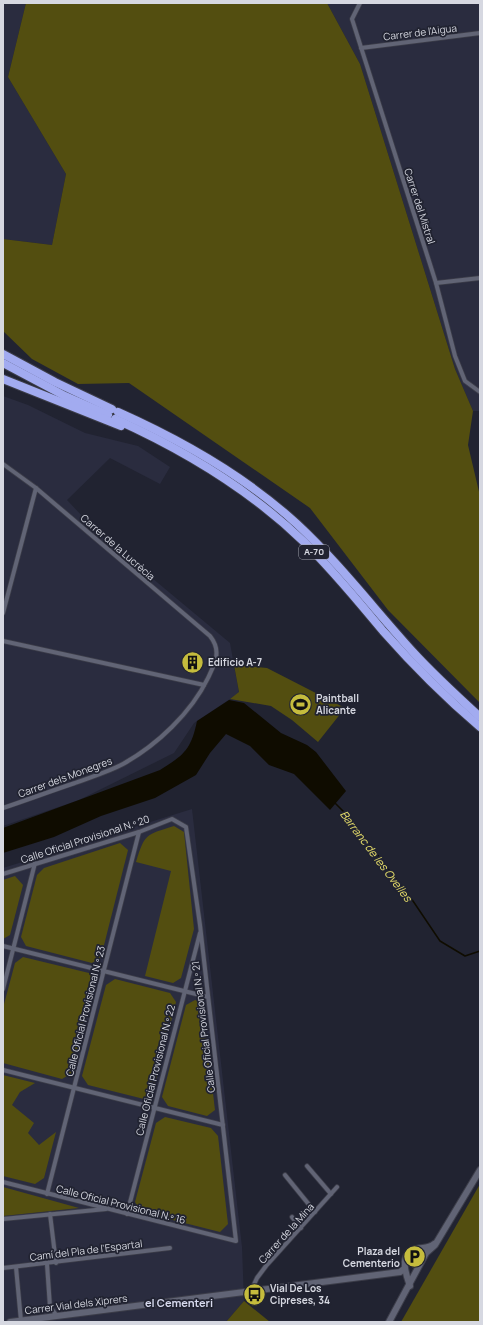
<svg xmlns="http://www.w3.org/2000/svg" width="483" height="1325" font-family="Manrope,sans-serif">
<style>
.built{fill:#2a2c3f}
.green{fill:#534e10}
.water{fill:#0f0c00}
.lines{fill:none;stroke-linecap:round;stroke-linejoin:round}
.stream{stroke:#0f0c00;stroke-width:1.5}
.street-casing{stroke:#3c3d49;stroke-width:5.5}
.secondary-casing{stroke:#3c3d49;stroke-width:8}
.highway-casing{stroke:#3c3d49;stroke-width:10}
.street{stroke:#616475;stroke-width:4}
.secondary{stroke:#616475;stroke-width:6}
.highway{stroke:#a2abf0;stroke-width:8}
.labels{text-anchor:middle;stroke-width:3.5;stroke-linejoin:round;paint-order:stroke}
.shield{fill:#212331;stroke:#a0a2ac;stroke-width:1}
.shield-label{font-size:9px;font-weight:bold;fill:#d6d8e1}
.street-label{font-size:10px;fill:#d6d8e1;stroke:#212331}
.poi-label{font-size:10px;font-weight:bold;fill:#d6d8e1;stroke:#212331;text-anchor:start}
.water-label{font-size:11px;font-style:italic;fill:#ebe26b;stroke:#212331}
.neighbourhood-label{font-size:11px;font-weight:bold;fill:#d7daee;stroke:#212331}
</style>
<rect width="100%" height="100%" fill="#212331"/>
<g class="built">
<path d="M3,3H26L8,77L66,174L52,245L3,239Z"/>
<path d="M327,3H480V411H473L455,369L360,64Z"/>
<path d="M3,396L28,405L85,433L138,446L170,467L160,484L110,458L67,500L98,533L230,643L239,693L194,723L174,753L79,800L3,826Z"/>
<path d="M192,809L242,1247L244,1301L226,1322H3V868Z"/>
</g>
<g class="green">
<path d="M26,3H327L360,64L455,369L473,411L468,445L480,496V703L388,610L310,508L129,383L78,384L32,359L3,331V239L52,245L66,174L8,77Z"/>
<path d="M234,665L267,668L345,708L318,742L292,720L271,706L230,699L239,692Z"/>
<path d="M174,826L184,832L194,929L181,978L173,983L145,976L171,871L136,862C145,833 146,835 174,826Z"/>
<path d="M120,843L128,850L101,957L92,963L26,946L21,937L37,875L44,868Z"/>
<path d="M15,876L23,885L10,935L3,939V880Z"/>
<path d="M23,957L89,973L95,982L72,1073L62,1079L3,1063V1008L15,963Z"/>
<path d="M115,979L170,993L176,1002L152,1095L144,1099L88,1085L82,1076L106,985Z"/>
<path d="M195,1000L202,1002L215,1110L207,1116L168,1106L162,1097L186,1005Z"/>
<path d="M3,1075L35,1083L20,1092L12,1105L34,1123L28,1133L39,1145L56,1132L44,1178L35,1184L3,1176Z"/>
<path d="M165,1117L211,1128L218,1136L228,1224L220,1232L141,1212L135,1202L156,1123Z"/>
<path d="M480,1184V1322H401Z"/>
<path d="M3,1187L79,1208L3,1216Z"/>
<path d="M244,1301L270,1322H226Z"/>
</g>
<path class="water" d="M229,700L244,703L281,733L307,745L316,752L346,791L330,810L294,774L269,765L250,746L226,734L210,753L196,775L155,798L101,816L54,837L3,853V828L160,770C184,755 191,750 197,721Z"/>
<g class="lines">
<path class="stream" d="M335,803L345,813L413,901L440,941L465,956L480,951"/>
<defs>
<g id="street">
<path d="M360,3L352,19L436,283L455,356L465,381L480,392"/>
<path d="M361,48L480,33"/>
<path d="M436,283L480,278"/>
<path d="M3,464L36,488L210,636C222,651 215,663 208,678C191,713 157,745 123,764C108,772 91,777 75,783C51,791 27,800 3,808"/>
<path d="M3,613L36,488"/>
<path d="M3,641L204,685"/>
<path d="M3,874L139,832L172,819L186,827L200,925L236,1241L3,1182"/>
<path d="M3,946L208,997"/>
<path d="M3,989L35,863"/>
<path d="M3,1070L223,1125"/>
<path d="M307,1166L331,1194"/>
<path d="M285,1175L315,1212"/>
<path d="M47,1194L139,832"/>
<path d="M50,1214L56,1263"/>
<path d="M127,1214L200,933"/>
<path d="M292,1217L301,1228"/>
<path d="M3,1219L106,1209"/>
<path d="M47,1264L50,1307L57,1316"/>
<path d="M16,1267L21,1321"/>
<path d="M3,1268L170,1248"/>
<path d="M251,1291L257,1278L266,1266L337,1187"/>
</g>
<g id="secondary">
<path d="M410,1286C406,1274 398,1255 416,1249C422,1247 428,1249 434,1244"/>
<path d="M10,1322L400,1272L404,1269"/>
<path d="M389,1322L426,1253L435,1245L480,1170"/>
</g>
<g id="highway">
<path d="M3,354L55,382L112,409"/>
<path d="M3,363L65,396L108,415"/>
<path d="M3,379L121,426"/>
<path d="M118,412C183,441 245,476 297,524C339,563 374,609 413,652C434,675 457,696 480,717"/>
<path d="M115,419C184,450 248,488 303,541C332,569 357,600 383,631C413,665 445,697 480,727"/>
</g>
</defs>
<use href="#street" class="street-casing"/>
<use href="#secondary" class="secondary-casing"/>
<use href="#highway" class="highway-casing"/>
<use href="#street" class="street"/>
<use href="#secondary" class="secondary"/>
<use href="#highway" class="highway"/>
</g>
<defs>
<symbol id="building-disc" viewBox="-11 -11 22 22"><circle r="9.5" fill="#c5bc3d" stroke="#212331"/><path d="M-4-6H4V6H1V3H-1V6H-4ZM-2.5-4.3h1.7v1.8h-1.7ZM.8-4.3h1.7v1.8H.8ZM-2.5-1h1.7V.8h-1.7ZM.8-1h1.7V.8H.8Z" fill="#111"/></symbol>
<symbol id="stadium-disc" viewBox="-11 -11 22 22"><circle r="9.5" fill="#c5bc3d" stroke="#212331"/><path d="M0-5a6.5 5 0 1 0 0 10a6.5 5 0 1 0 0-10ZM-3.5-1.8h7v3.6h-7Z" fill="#111"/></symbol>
<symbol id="parking-disc" viewBox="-11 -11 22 22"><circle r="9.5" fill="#c5bc3d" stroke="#212331"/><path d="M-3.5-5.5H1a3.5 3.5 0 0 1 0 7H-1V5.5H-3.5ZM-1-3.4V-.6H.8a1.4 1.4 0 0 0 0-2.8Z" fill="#111"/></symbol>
<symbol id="bus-disc" viewBox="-11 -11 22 22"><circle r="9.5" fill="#c5bc3d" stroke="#212331"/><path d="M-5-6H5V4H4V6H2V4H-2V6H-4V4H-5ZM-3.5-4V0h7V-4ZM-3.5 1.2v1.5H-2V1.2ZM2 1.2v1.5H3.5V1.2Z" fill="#111"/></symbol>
</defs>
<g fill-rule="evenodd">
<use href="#building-disc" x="180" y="650" width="25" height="25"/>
<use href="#stadium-disc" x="288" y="692" width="25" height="25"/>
<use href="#parking-disc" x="402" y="1244" width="25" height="25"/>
<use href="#bus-disc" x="242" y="1282" width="25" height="25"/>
</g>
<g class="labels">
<rect class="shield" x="299" y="545" width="30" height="14" rx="3"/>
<g class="shield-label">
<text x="314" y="555">A-70</text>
</g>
<g class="street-label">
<text transform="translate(420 32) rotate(-7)" y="4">Carrer de l'Aigua</text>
<text transform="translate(420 206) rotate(72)" y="4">Carrer del Mistral</text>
<text transform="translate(118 547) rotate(41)" y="4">Carrer de la Lucrècia</text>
<text transform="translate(65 777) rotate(-20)" y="4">Carrer dels Monegres</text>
<text transform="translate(85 839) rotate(-18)" y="4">Calle Oficial Provisional N.º 20</text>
<text transform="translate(85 1011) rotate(-76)" y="4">Calle Oficial Provisional N.º 23</text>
<text transform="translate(203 1027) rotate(-97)" y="4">Calle Oficial Provisional N.º 21</text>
<text transform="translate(155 1070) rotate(-76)" y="4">Calle Oficial Provisional N.º 22</text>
<text transform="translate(121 1204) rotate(14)" y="4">Calle Oficial Provisional N.º 16</text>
<text transform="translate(286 1233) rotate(-48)" y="4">Carrer de la Mina</text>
<text transform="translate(86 1250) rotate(-7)" y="4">Camí del Pla de l'Espartal</text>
<text transform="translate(76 1304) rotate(-7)" y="4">Carrer Vial dels Xiprers</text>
</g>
<g class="poi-label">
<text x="208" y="666">Edificio A-7</text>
<text x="316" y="702">Paintball<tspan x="316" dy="12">Alicante</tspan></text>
<text x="400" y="1255" text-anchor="end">Plaza del<tspan x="400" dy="12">Cementerio</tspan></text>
<text x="270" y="1292">Vial De Los<tspan x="270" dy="12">Cipreses, 34</tspan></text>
</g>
<g class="water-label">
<text transform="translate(376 856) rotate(53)" y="4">Barranc de les Ovelles</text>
</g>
<g class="neighbourhood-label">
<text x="179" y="1307">el Cementeri</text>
</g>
</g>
<rect width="483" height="1325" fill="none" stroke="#d6d8e1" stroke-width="8"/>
</svg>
